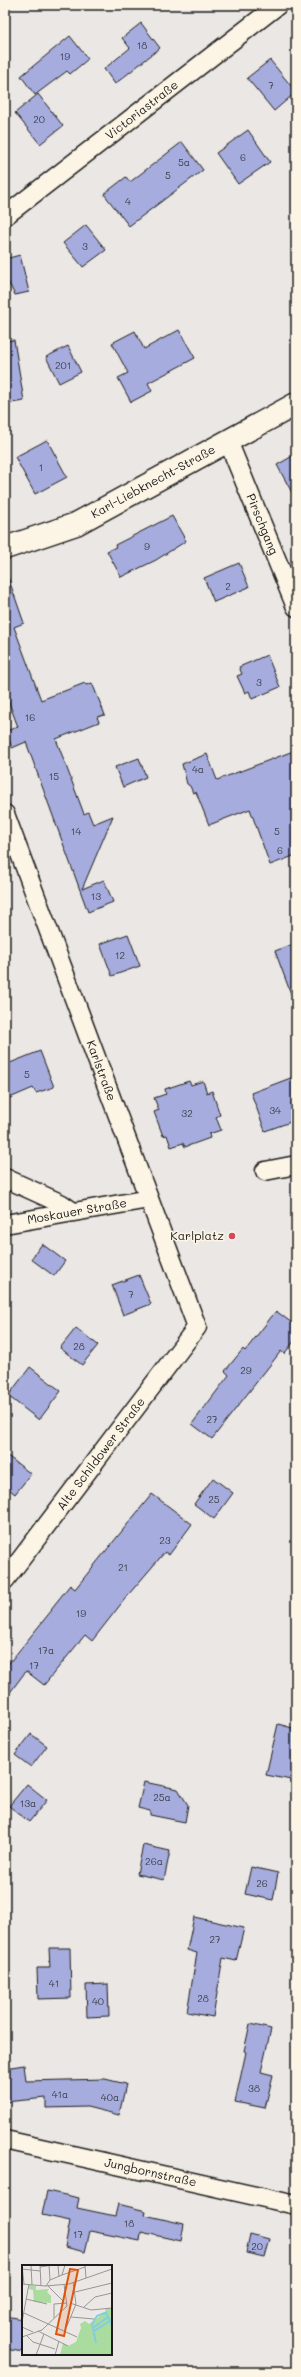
<svg xmlns="http://www.w3.org/2000/svg" width="301" height="2377" font-family="Mali,sans-serif">
<style>
.building{fill:#a6adde;stroke:#1c1c1c}
.lines{fill:none;stroke-linecap:round;stroke-linejoin:round}
.minor-casing{stroke:#1c1c1c;stroke-width:21}
.tertiary-casing{stroke:#1c1c1c;stroke-width:25}
.minor{stroke:#fcf5e5;stroke-width:18}
.tertiary{stroke:#fcf5e5;stroke-width:22}
.poi-dot{fill:#d1495b;stroke:#fcf5e5;stroke-width:1.5}
.labels{text-anchor:middle;stroke-width:3;stroke-linejoin:round;paint-order:stroke}
.number-label{font-size:10px;fill:#3e404c}
.street-label{font-size:12px;fill:#1c1c1c;stroke:#fcf5e5}
.poi-label{font-size:12px;fill:#1c1c1c;stroke:#fcf5e5;text-anchor:end}
.inset-river{fill:none;stroke:#81cedf;stroke-width:2}
.inset-road{fill:none;stroke:#989694;stroke-width:1}
.view{fill:#de560d;fill-opacity:0.15;stroke:#de560d;stroke-width:2}
.inset-edge{fill:none;stroke:#1c1c1c;stroke-width:2}
</style>
<rect width="100%" height="100%" fill="#ebe7e4"/>
<filter id="ink" filterUnits="userSpaceOnUse"><feTurbulence type="fractalNoise" baseFrequency=".025" numOctaves="2"/><feDisplacementMap in="SourceGraphic" scale="8" xChannelSelector="R" yChannelSelector="G"/><feConvolveMatrix kernelMatrix="1 2 1 2 8 2 1 2 1" color-interpolation-filters="sRGB"/></filter>
<g filter="url(#ink)">
<g class="building">
<path d="M141,23L160,48L115,84L104,69L130,48L122,38Z"/>
<path d="M70,36L88,59L70,74L67,71L35,95L21,76Z"/>
<path d="M270,60L296,92L274,111L247,78Z"/>
<path d="M38,94L63,126L40,144L15,113Z"/>
<path d="M248,130L270,162L238,184L216,153Z"/>
<path d="M182,142L203,170L129,226L104,194L126,177L130,182Z"/>
<path d="M86,225L106,250L83,267L63,243Z"/>
<path d="M20,255L29,292L15,295L5,276V259Z"/>
<path d="M179,330L195,358L148,383L152,391L131,402L118,378L128,373L112,343L135,331L144,349Z"/>
<path d="M14,340L24,401L5,404V341Z"/>
<path d="M68,346L81,372L59,383L46,357Z"/>
<path d="M47,440L67,477L35,494L15,457Z"/>
<path d="M296,454V500L277,465Z"/>
<path d="M172,516L186,541L156,560L121,577L107,551L116,547L115,545Z"/>
<path d="M239,563L249,587L214,602L204,578Z"/>
<path d="M8,577L24,623L14,627L41,700L85,683L86,685L92,683L105,715L97,717L99,722L56,739L84,814L88,812L93,824L113,816L82,889L104,880L113,902L88,912L26,742L12,748L6,731L18,727L5,692V578Z"/>
<path d="M267,655L280,687L252,699L249,691L245,693L237,676L242,674L239,667Z"/>
<path d="M296,750V855L270,865L250,809L209,825L196,792L193,793L190,786L187,784L182,764L207,754L217,780Z"/>
<path d="M139,758L146,777L123,787L115,767Z"/>
<path d="M128,934L140,966L112,976L100,944Z"/>
<path d="M296,943V1002H294L275,951Z"/>
<path d="M40,1051L54,1087L36,1093L33,1088L5,1100V1065Z"/>
<path d="M296,1076V1101L291,1103L296,1120L265,1131L251,1093Z"/>
<path d="M189,1081L191,1085L203,1081L207,1093L212,1091L220,1115L216,1117L221,1130L209,1134L210,1138L185,1147L183,1143L171,1147L167,1135L163,1136L154,1112L159,1110L154,1098L166,1094L165,1089Z"/>
<path d="M42,1244L65,1261L54,1276L31,1259Z"/>
<path d="M139,1275L151,1304L123,1315L112,1285Z"/>
<path d="M276,1311L296,1326V1339L284,1354L281,1351L212,1439L192,1424L229,1375L225,1371L243,1349L245,1351Z"/>
<path d="M76,1328L98,1345L82,1365L60,1348Z"/>
<path d="M30,1367L61,1391L39,1420L8,1396Z"/>
<path d="M5,1454L31,1474L15,1494L5,1486Z"/>
<path d="M213,1478L233,1493L214,1519L194,1504Z"/>
<path d="M152,1494L192,1524L169,1555L165,1552L128,1595L92,1641L85,1635L44,1685L26,1671L5,1699V1668L52,1610L51,1609L70,1585L75,1589Z"/>
<path d="M278,1724L296,1729V1781L266,1775Z"/>
<path d="M31,1734L47,1746L31,1767L15,1755Z"/>
<path d="M144,1782L178,1789L188,1805L185,1822L150,1815V1811L138,1808Z"/>
<path d="M27,1784L47,1800L29,1822L9,1806Z"/>
<path d="M143,1845L170,1851L164,1880L137,1874Z"/>
<path d="M251,1867L278,1873L273,1900L245,1894Z"/>
<path d="M194,1917L244,1928L236,1961L223,1958L213,2017L187,2012L197,1953L187,1950Z"/>
<path d="M49,1948H70L71,1998L38,1999L37,1968H50Z"/>
<path d="M108,1984L109,2016L87,2017L86,1985Z"/>
<path d="M250,2024L271,2029L261,2072L273,2075L265,2108L235,2102L246,2052L244,2051Z"/>
<path d="M24,2065L26,2081L105,2079L126,2084L119,2115L87,2107L46,2108V2098L5,2102V2068Z"/>
<path d="M47,2191L79,2198L77,2208L115,2216L118,2204L146,2211L145,2215L184,2224L181,2241L141,2232L140,2241L90,2231L85,2252L65,2247L70,2221L42,2215Z"/>
<path d="M250,2234L269,2239L264,2257L246,2253Z"/>
<path d="M5,2316L23,2319V2352L5,2349Z"/>
</g>
<g class="lines">
<defs>
<g id="minor">
<path id="s1" d="M5,216L278,5"/>
<path id="s2" d="M228,441L296,607"/>
<path id="s3" d="M5,814L197,1327L5,1580"/>
<path d="M265,1171L296,1165"/>
<path d="M5,1178L62,1204L72,1211"/>
<path id="s4" d="M5,1224L149,1199"/>
<path id="s5" d="M5,2140L296,2205"/>
</g>
<g id="tertiary">
<path id="s6" d="M5,548L76,524L296,404"/>
</g>
</defs>
<use href="#minor" class="minor-casing"/>
<use href="#tertiary" class="tertiary-casing"/>
<use href="#minor" class="minor"/>
<use href="#tertiary" class="tertiary"/>
</g>
</g>
<circle class="poi-dot" cx="232" cy="1236" r="4"/>
<g class="labels">
<g class="number-label">
<text x="142" y="49">18</text>
<text x="65" y="60">19</text>
<text x="271" y="89">7</text>
<text x="39" y="123">20</text>
<text x="243" y="161">6</text>
<text x="184" y="166">5a</text>
<text x="168" y="179">5</text>
<text x="128" y="205">4</text>
<text x="85" y="250">3</text>
<text x="63" y="369">201</text>
<text x="41" y="471">1</text>
<text x="147" y="550">9</text>
<text x="228" y="590">2</text>
<text x="259" y="686">3</text>
<text x="30" y="721">16</text>
<text x="198" y="773">4a</text>
<text x="54" y="780">15</text>
<text x="76" y="835">14</text>
<text x="277" y="835">5</text>
<text x="280" y="854">6</text>
<text x="96" y="900">13</text>
<text x="120" y="959">12</text>
<text x="27" y="1078">5</text>
<text x="275" y="1114">34</text>
<text x="187" y="1117">32</text>
<text x="131" y="1298">7</text>
<text x="79" y="1350">28</text>
<text x="246" y="1374">29</text>
<text x="212" y="1423">27</text>
<text x="214" y="1503">25</text>
<text x="165" y="1544">23</text>
<text x="123" y="1571">21</text>
<text x="81" y="1617">19</text>
<text x="46" y="1654">17a</text>
<text x="34" y="1669">17</text>
<text x="162" y="1801">25a</text>
<text x="28" y="1807">13a</text>
<text x="154" y="1865">26a</text>
<text x="262" y="1887">26</text>
<text x="215" y="1943">27</text>
<text x="54" y="1987">41</text>
<text x="203" y="2002">28</text>
<text x="98" y="2005">40</text>
<text x="254" y="2092">38</text>
<text x="60" y="2098">41a</text>
<text x="110" y="2101">40a</text>
<text x="129" y="2227">18</text>
<text x="78" y="2238">17</text>
<text x="257" y="2250">20</text>
</g>
<g class="street-label">
<text dy="4" stroke="none"><textPath href="#s1" startOffset="173">Victoriastraße</textPath></text>
<text dy="4" stroke="none"><textPath href="#s6" startOffset="163">Karl-Liebknecht-Straße</textPath></text>
<text dy="4" stroke="none"><textPath href="#s2" startOffset="90">Pirschgang</textPath></text>
<text dy="4" stroke="none"><textPath href="#s3" startOffset="274">Karlstraße</textPath></text>
<text dy="4" stroke="none"><textPath href="#s4" startOffset="73">Moskauer Straße</textPath></text>
<text transform="translate(101 1454) rotate(-53)" y="4">Alte Schildower Straße</text>
<text dy="4" stroke="none"><textPath href="#s5" startOffset="149">Jungbornstraße</textPath></text>
</g>
<g class="poi-label">
<text x="224" y="1240">Karlplatz</text>
</g>
</g>
<g transform="translate(22 2265)">
<rect width="90" height="90" fill="#ebe7e4"/>
<path d="M7,20L14,21V25L27,24L25,27L29,31V38L12,37L11,25L7,24ZM83,43H90V90H38L41,78L46,81L54,77L59,63L58,59L63,56L67,59L84,47Z" fill="#a9dc9e"/>
<path class="inset-river" d="M84,48L90,60M71,63L86,52M72,66L88,56M74,78L70,59L75,51L85,47"/>
<path class="inset-road" d="M0,0L2,19M9,0L10,20M18,0L19,21M27,0L28,15M36,0L37,12M63,0L64,13M18,2L31,0M0,4L18,6M40,10L63,2M0,19L23,21L47,19L90,4M24,21L28,15L40,10L43,0M26,21L42,37M53,27L90,18M4,34L25,39M48,38L69,45L90,43M62,42L73,32L90,28M2,48L55,72M49,52L72,54M32,53V39L45,38M0,57L7,19M45,61L54,39L51,17M0,62L11,67M16,66L46,81M4,70L11,77L33,84M0,72L20,65L45,41L42,19M14,90L22,69M33,90L37,76"/>
<path class="view" d="M48,4L56,5L42,71L34,69Z"/>
<rect width="90" height="90" class="inset-edge"/>
</g>
<rect width="301" height="2377" fill="none" stroke="#fcf5e5" stroke-width="20"/>
<rect x="10" y="10" width="281" height="2357" fill="none" stroke="#1c1c1c" stroke-width="1.5" filter="url(#ink)"/>
</svg>
